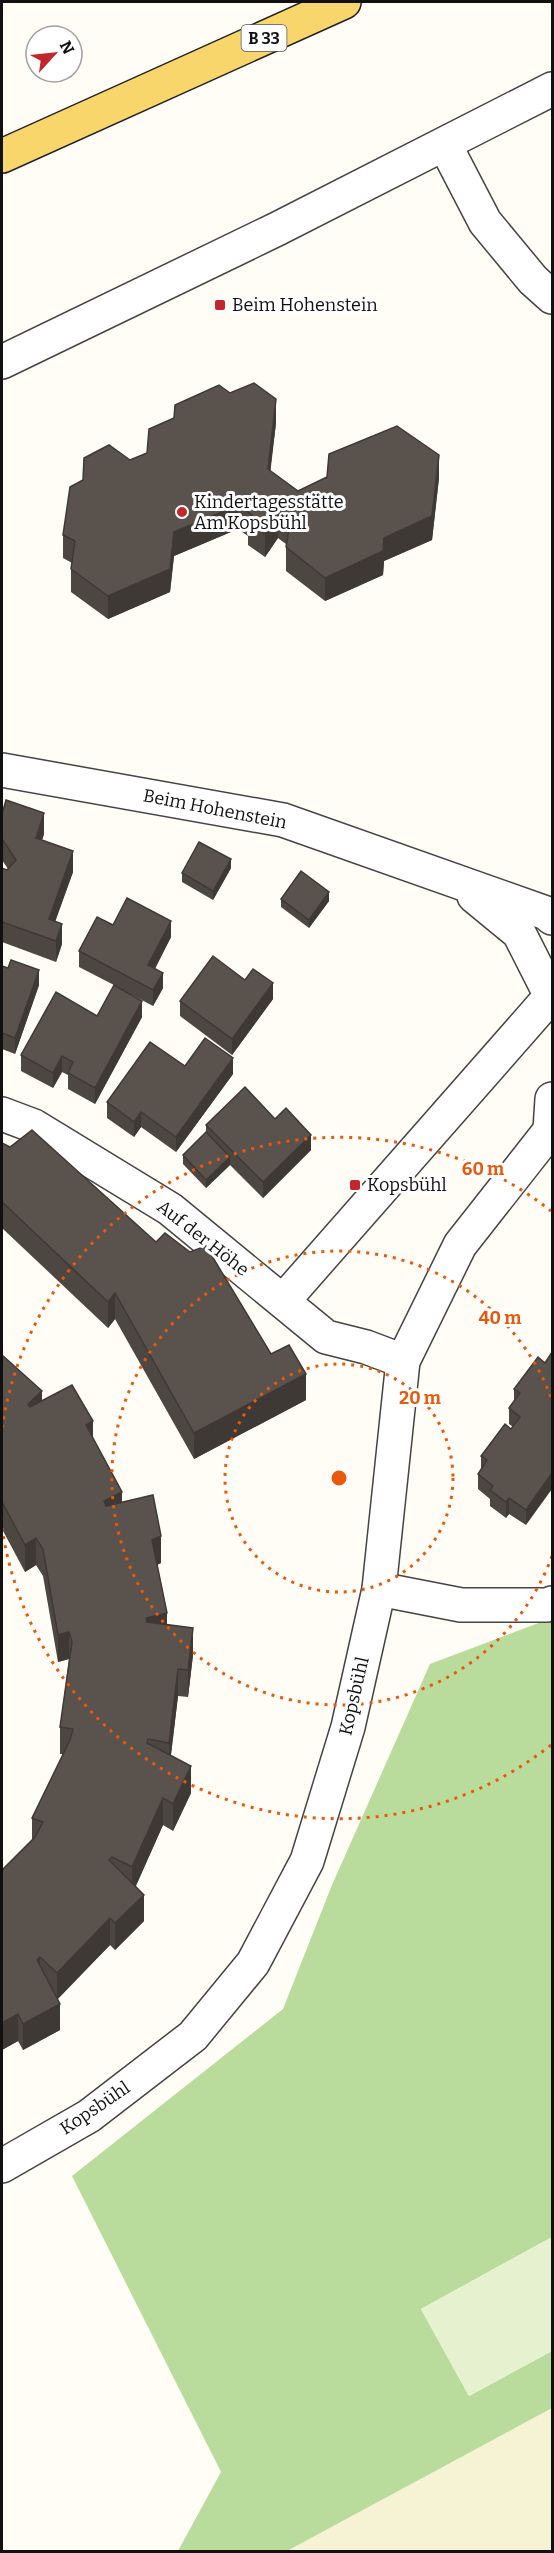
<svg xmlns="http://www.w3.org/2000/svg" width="554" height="2553" font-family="Bitter,serif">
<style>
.farmland{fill:#f6f3d4}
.forest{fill:#b9dc9c}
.pitch{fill:#e6f2cf}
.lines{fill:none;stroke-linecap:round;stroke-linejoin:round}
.street-casing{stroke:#444;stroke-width:36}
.primary-casing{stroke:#222;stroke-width:36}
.street{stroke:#fff;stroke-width:33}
.primary{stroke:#f9d66b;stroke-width:33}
.wall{fill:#4d4742}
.shaded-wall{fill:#3f3936}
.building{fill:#5a524d;stroke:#3f3936;stroke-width:1.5}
.ring{fill:none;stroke:#e8590c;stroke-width:3;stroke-dasharray:3 6}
.poi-dot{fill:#c4262e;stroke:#fff;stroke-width:2}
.labels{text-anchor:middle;stroke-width:6;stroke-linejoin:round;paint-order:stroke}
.shield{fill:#fff;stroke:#585858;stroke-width:1.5}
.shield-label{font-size:16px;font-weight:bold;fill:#111}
.poi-label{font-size:18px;fill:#111;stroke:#fff;text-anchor:start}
.street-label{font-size:18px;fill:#111;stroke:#fff}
.centre{fill:#e8590c;stroke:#fff;stroke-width:3}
.ring-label{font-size:18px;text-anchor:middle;font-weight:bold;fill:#e8590c;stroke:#fff;stroke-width:6;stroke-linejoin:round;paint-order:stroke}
</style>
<rect width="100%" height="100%" fill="#fffdf5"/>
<path class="farmland" d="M552,2408V2551H287Z"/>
<path class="forest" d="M552,1618V2237L421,2309L469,2396L552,2351V2408L287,2551H178L221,2472L72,2176L283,2009L332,1885L430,1664Z"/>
<path class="pitch" d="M552,2237V2351L469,2396L421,2309Z"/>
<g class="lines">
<defs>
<g id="street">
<path d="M445,145L485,222L533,280L552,297"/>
<path d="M2,362L277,229L552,89"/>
<path d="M2,770L283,820L546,913L552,918"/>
<path d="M474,896L519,933L551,996L552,1003"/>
<path d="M2,1114L34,1126L170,1209L326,1337L366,1347L403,1361"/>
<path d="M550,1130L552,1099"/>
<path d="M283,1301L551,996"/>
<path d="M379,1589L461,1605H547L552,1603"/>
<path d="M2,2166L89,2116L193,2036L253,1963L307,1861L348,1727L379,1589L403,1361L460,1245L552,1128"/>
</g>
<path id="primary" d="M2,156L344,2"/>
</defs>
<use href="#street" class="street-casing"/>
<use href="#primary" class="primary-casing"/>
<use href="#street" class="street"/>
<use href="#primary" class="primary"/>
</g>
<g class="wall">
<path d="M230,393L276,423L270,471L298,491L439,478L432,540L384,561L383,575L325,601L286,571V544L278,538L265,557L248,545V536L238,529L174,556L170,592L108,619L71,592V569L72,563L63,558V535L130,460L147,453Z"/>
<path d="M2,814L44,834L42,840L73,872L55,921L62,944L56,962L2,942V868L7,870L8,869L2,860Z"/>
<path d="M231,868L213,900L182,882V873Z"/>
<path d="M281,899L329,901L309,928L281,907Z"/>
<path d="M113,925L171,937L155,969L163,988L153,1006L121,989L142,1017L95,1104L68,1089V1075L62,1072L53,1088L21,1071V1055L97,1016L114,985L79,967V951Z"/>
<path d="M2,966L39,985L15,1054L2,1049Z"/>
<path d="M273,999L232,1055L180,1016V1001Z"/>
<path d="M185,1066L233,1074L176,1152L141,1127L134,1137L107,1118V1102Z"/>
<path d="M275,1119L311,1150L263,1198L230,1165L206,1188L183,1164V1155L206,1132V1125Z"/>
<path d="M2,1143L271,1354L306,1400L194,1459L115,1319L108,1328L2,1228Z"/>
<path d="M2,1355L42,1401L93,1439L122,1502L161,1563L157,1565L167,1625L193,1655L188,1697L178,1696L171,1755L191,1793L173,1831L163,1825L136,1886L144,1921L115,1950L110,1945L57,1999L60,2030L23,2050L18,2041L2,2050V1870L32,1840V1818L63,1754H60V1727L69,1659L58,1662L43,1576L36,1565L25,1572L2,1529Z"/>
<path d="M538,1357L526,1525L509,1514L506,1518L490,1506V1499L478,1489V1474L481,1469V1456L513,1427L509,1424V1408L514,1401V1389Z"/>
</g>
<g class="shaded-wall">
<path d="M276,399V423L268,492V469Z"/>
<path d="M439,455V478L432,540L384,561L383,575L325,601V578L384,538Z"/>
<path d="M238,505V529L174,556L170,592L108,619V596L174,532Z"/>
<path d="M278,515V538L265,557V534Z"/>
<path d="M44,813V834L36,858V838Z"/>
<path d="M73,851V872L49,939V919Z"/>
<path d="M231,859V868L213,900V891Z"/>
<path d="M329,892V901L309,928V920Z"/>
<path d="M171,921V937L148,981V965Z"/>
<path d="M62,924V944L56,962V941Z"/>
<path d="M39,970V985L15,1054V1038Z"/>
<path d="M163,973V988L153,1006V990Z"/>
<path d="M273,983V999L232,1055V1039Z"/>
<path d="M142,1001V1017L95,1104V1088Z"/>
<path d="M62,1056V1072L53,1088V1073Z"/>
<path d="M233,1058V1074L176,1152V1137Z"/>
<path d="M141,1112V1127L134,1137V1122Z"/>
<path d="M311,1135V1150L263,1198V1182Z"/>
<path d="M230,1157V1165L206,1188V1180Z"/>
<path d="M115,1293V1319L108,1328V1302Z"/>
<path d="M306,1374V1400L194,1459V1433Z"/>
<path d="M42,1391V1418L28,1431V1404Z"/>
<path d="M93,1421V1448L86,1425Z"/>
<path d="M552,1473V1489L526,1525V1510Z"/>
<path d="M122,1492V1519L104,1528V1501Z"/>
<path d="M509,1498V1514L506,1518V1502Z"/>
<path d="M161,1536V1563L152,1567V1540Z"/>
<path d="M36,1538V1565L25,1572V1545Z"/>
<path d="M167,1613V1640L146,1645V1618Z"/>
<path d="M193,1628V1655L188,1697V1670Z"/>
<path d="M69,1632V1659L58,1662V1635Z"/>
<path d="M178,1669V1696L169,1770V1743Z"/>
<path d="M191,1766V1793L173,1831V1804Z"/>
<path d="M163,1798V1825L132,1894V1867Z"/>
<path d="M144,1895V1921L115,1950V1923Z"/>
<path d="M110,1918V1945L57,2000V1973Z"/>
<path d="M40,1957V1983L37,1960Z"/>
<path d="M60,2004V2030L23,2050V2024Z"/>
<path d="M18,2014V2041L2,2050V2023Z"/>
</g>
<g class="building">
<path d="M254,383L276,399L268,469L298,491L327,477L329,454L397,426L439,455L432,516L384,538L383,551L325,578L286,547L290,523L278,515L265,534L248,521L252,515L238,505L174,532L170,569L108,596L71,569L75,541L63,535L70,487L83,480L84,458L109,445L130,460L147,453L149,429L174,418L175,405L219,385L230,393Z"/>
<path d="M6,800L44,813L36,838L73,851L49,919L62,924L56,941L2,922V868L7,870L16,860L2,839V814Z"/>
<path d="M199,842L231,859L213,891L182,873Z"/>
<path d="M301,871L329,892L309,920L281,899Z"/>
<path d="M127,898L171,921L148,965L163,973L153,990L79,951L97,917L113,925Z"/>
<path d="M213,956L245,980L253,969L273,983L232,1039L180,1001Z"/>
<path d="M11,960L39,970L15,1038L2,1033V966L8,968Z"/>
<path d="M114,985L142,1001L95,1088L68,1073L73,1062L62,1056L53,1073L21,1055L56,992L97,1016Z"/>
<path d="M205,1038L233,1058L176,1137L141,1112L134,1122L107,1102L150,1042L185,1066Z"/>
<path d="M245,1087L275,1119L286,1108L311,1135L263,1182L206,1125Z"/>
<path d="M32,1130L156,1242L165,1233L190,1252L206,1246L271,1354L289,1345L306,1374L194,1433L115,1293L108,1302L2,1202V1143L10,1147Z"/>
<path d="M206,1132L230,1157L206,1180L183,1155Z"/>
<path d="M552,1352V1473L526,1510L509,1498L506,1502L490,1490L493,1486L478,1474L487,1460L481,1456L505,1424L511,1429L520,1417L509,1408L520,1393L514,1389L538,1357L545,1363Z"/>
<path d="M2,1355L42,1391L28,1404L30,1407L72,1385L93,1421L86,1425L122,1492L104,1501L106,1506L153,1495L161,1536L152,1540L167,1613L146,1618L147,1622L193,1628L188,1670L178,1669L169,1743L148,1739L147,1743L191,1766L173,1804L163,1798L132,1867L112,1857L109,1860L144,1895L115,1923L110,1918L57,1973L40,1957L37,1960L60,2004L23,2024L18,2014L2,2023V1870L35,1837L43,1822L32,1818L70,1740L73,1729L60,1727L72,1642L69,1632L58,1635L43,1549L36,1538L25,1545L2,1502Z"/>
</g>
<g class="ring">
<circle cx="339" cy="1478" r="114"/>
<path d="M552 1556A227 227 0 1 1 552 1400"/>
<path d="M551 1745A341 341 0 0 1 2 1528M2 1428A341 341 0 0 1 551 1211"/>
</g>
<g class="poi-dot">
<rect x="214" y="299" width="12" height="12" rx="3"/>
<circle cx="182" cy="512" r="6"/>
<rect x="349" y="1179" width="12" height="12" rx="3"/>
</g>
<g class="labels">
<rect class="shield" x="241.5" y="25" width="45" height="26" rx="4.5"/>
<g class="shield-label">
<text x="264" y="44">B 33</text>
</g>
<g class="poi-label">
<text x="232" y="311">Beim Hohenstein</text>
<text x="194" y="508">Kindertagesstätte<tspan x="194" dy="21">Am Kopsbühl</tspan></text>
<text x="367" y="1191">Kopsbühl</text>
</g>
<g class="street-label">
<text transform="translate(215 809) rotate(11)" y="6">Beim Hohenstein</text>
<text transform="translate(203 1238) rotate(38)" y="6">Auf der Höhe</text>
<text transform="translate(354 1696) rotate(-77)" y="6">Kopsbühl</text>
<text transform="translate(95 2108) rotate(-34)" y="6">Kopsbühl</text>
</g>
</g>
<circle cx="339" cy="1478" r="9" class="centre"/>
<g class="ring-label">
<text x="483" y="1175">60 m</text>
<text x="500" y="1324">40 m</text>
<text x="420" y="1404">20 m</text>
</g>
<rect width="554" height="2553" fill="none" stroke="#111111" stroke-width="6"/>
<g transform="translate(54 54) rotate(63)"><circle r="28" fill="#ffffff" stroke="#a0a0a0" stroke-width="1.5"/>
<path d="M0-4.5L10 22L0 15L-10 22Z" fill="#c4262e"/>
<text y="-9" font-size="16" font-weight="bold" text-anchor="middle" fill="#111111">N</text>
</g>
</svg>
